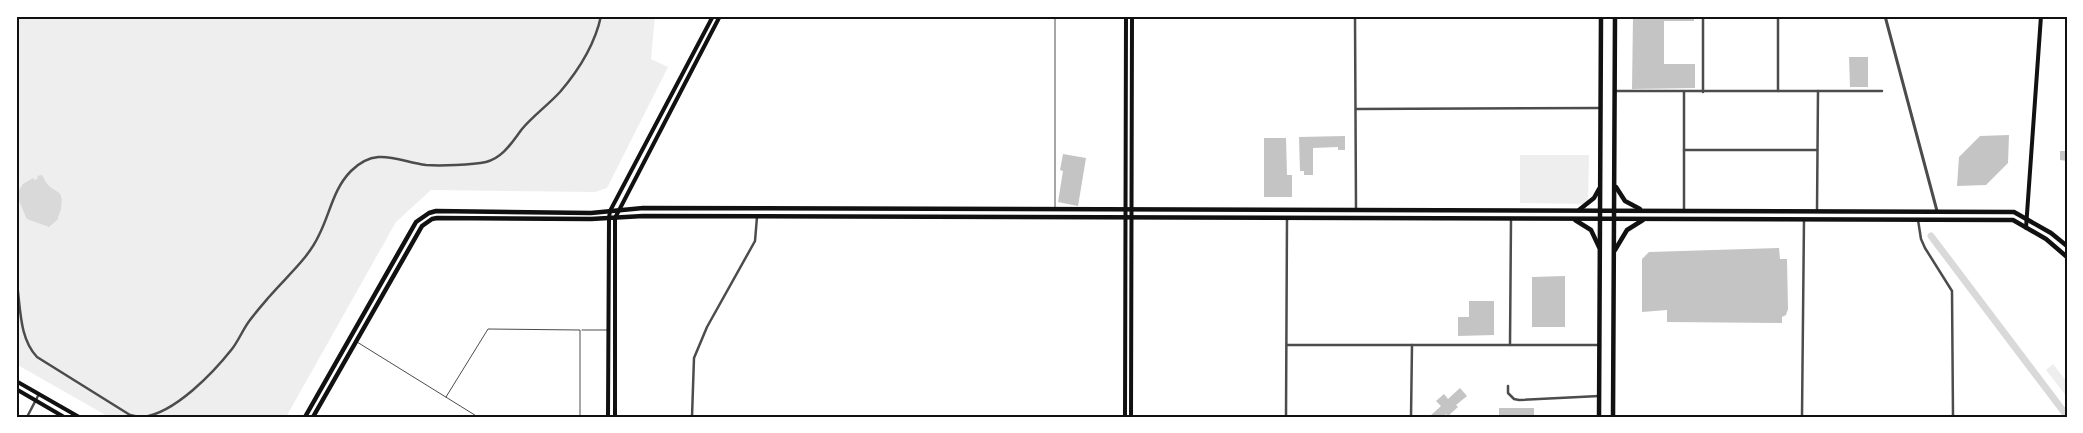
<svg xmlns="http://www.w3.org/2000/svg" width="2083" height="433" font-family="'Archivo Narrow',sans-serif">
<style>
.green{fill:#eee}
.water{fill:#d9d9d9}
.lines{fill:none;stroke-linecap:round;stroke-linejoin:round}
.canal{stroke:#d9d9d9;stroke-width:7}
.building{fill:#c4c4c4}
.service{stroke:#4c4c4c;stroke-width:1}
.minor{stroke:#4c4c4c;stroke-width:2.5}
.tertiary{stroke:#4c4c4c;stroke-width:3}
.secondary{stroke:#111;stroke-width:4}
.primary{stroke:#111;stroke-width:4.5}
.neatline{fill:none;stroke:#111;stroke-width:2}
</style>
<rect width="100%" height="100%" fill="#fff"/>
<g class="green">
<path d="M16,16H655L651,59L668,67L607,188L595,192L431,190L396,222L286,417H109L16,364Z"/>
<path d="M1520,155H1589L1588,204L1520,203Z"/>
<path d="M2053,364L2067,382V397L2046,370Z"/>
</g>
<path class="water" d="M42,175C44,178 46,183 48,185C57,194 64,189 61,208C61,212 58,214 58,219L49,227L27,219C24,213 18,199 17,193L23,184L33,178L35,180L38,178L37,176Z"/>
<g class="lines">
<path class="canal" d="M1931,236L2067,416"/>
</g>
<g class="building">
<path d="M1633,16H1694V21H1664V64H1695V88L1632,89Z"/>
<path d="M1849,57H1868V87H1850Z"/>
<path d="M2009,135L2008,163L1986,185L1957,186L1959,157L1980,136Z"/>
<path d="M1345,136V150H1338V147L1313,148V175H1304V171H1300L1299,137Z"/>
<path d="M1264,138H1286L1287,175H1292V197H1264Z"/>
<path d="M2060,151H2067V161L2060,160Z"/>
<path d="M1063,154L1086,158L1078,206L1058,202L1063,171L1060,170Z"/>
<path d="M1779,248L1780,259H1787L1788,309L1786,315L1782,317V323L1667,322V310L1642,312V259L1649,252Z"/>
<path d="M1565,276V327H1532V277Z"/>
<path d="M1469,301H1494V335L1458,336V317H1469Z"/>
<path d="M1460,388L1467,396L1456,405L1458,407L1448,416L1446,414L1443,417H1429L1441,406L1436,401L1444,394L1448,399Z"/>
<rect x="1499" y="408" width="35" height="9"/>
</g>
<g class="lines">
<g class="service">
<path d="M1055,208V16"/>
<path d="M582,330H608"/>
<path d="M357,342L478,417"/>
<path d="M446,397L488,329L580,330V417"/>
</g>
<g class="minor">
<path d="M1355,16L1356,210"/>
<path d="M1703,16V92"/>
<path d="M1778,16V91"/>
<path d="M1615,91H1882"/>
<path d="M1356,109L1601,108"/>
<path d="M1684,150H1817"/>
<path d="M1684,211V92"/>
<path d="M1817,211L1818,91"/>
<path d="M1918,220L1921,239L1925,248L1952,291L1953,417"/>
<path d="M16,278C21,304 18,337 37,357L130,415L139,417"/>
<path d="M1287,345H1600"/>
<path d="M1510,345L1511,219"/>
<path d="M1508,386V393L1514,399L1519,400L1599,396"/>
<path d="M27,417L39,394"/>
<path d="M143,417C175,413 213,373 232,349C239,340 243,329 250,320C256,312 263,304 269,297C286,277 308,259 319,235C330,214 333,189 351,171C376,146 397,161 426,165C440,166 472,165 486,162C503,158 512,142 522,129C533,116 548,105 560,92C578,71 595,44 601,16"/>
<path d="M692,417L694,358L707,327L755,241L757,217"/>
<path d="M1286,417L1287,218"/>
<path d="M1411,417L1412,345"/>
<path d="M1802,417L1804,219"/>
</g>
<path class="tertiary" d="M1885,16L1937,211"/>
<g class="secondary">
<path d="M2026,228L2041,16"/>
<path d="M16,381L79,417"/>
<path d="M16,389L64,417"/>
<path d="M608,417L609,218L610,211L713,16"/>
<path d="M615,417V218L720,16"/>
<path d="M1125,417L1126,16"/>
<path d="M1131,417L1132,16"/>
</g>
<g class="primary">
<path d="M1616,187L1625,201L1640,209"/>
<path d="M1579,210L1594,198L1599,189"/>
<path d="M1575,220L1591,230L1599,247"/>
<path d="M1615,250L1627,230L1643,220"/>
<path d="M305,417L416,222L429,213L436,211L591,213L643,208L2014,212L2051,233L2067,246"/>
<path d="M313,417L422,226L432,219L437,218L591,219L643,216L2013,220L2046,239L2067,257"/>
<path d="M1599,417L1601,16"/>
<path d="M1613,417L1615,16"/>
</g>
</g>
<rect width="2083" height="433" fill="none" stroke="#ffffff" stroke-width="35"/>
<rect x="18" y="18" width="2048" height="398" class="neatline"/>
</svg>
